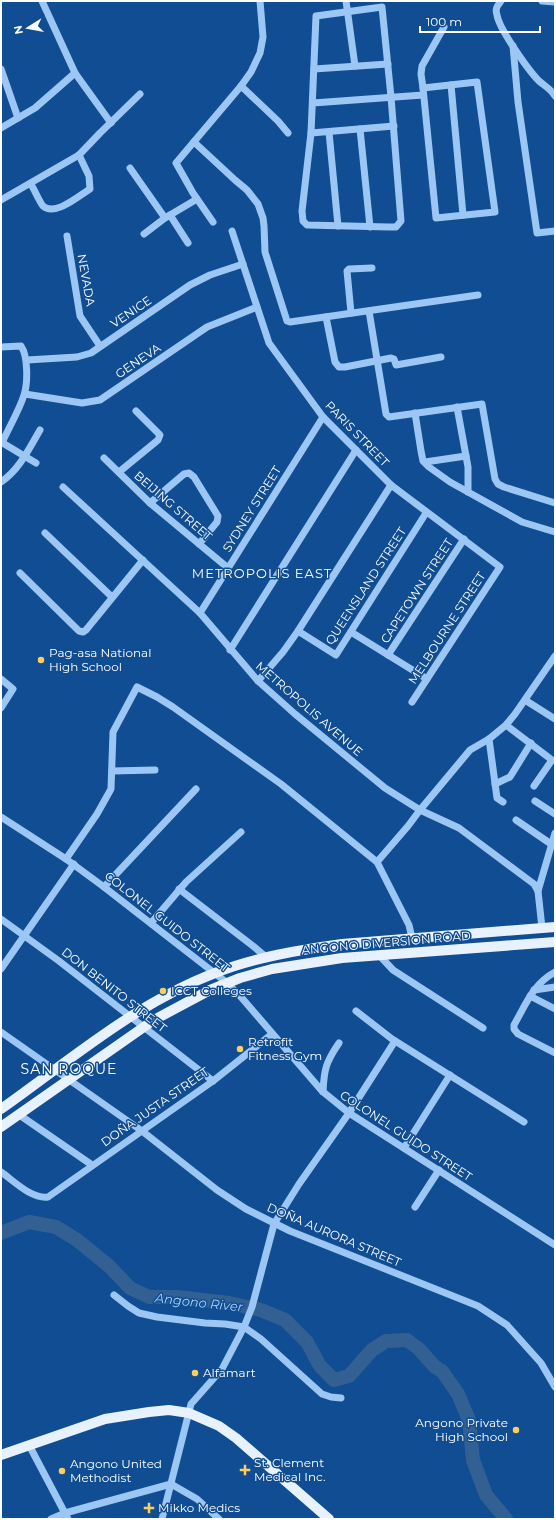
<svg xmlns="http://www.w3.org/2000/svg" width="556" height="1520" font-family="Montserrat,sans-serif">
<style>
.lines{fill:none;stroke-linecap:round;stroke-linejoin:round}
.river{stroke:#336092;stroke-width:14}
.minor{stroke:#9cc6f3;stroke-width:7}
.major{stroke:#e8f2ff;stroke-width:10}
.poi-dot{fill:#ffcc5e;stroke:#104d92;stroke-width:1.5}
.labels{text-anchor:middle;stroke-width:3;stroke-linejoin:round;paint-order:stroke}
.street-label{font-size:12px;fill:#fff;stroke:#104d92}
.poi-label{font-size:12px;fill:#fff;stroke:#104d92;text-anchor:start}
.neighbourhood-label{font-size:13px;letter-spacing:1px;fill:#fff;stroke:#104d92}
.water-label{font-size:13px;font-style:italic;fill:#a8d0fa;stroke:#104d92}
.quarter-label{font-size:14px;letter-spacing:1px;fill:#fff;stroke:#104d92}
</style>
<rect width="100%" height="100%" fill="#104d92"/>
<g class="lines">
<path class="river" d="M1,1233L29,1222L56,1227L77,1240L109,1266L130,1288L149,1297H177L229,1303L261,1310L285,1320L307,1342L320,1366L334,1380L349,1376L372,1350L386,1341L407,1340L419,1349L435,1367L442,1371L458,1394L469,1420L473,1460L486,1495L506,1519"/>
<g class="minor">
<path d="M42,1L75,73L111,123"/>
<path d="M346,1L355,66"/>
<path d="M501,1C497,6 495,9 497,15C499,29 529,71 539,81C545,86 551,89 555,96"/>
<path d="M542,1L555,2"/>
<path d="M382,7L391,97L401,221L396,227H389L307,225L303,221L302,211L311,133L316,16Z"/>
<path d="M513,46L518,102L537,233L555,231"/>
<path d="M1,69L18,118"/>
<path d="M314,69L388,64"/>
<path d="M477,82L495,212L436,218L423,88Z"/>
<path d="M451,85L463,215"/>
<path d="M241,86L278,121L288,133"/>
<path d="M423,88L421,74L422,66L444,27"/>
<path d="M313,103L423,95"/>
<path d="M1,128L35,108L75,73"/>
<path d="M360,129L370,227"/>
<path d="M329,132L338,226"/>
<path d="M311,133L394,126"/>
<path d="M194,142L235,180L247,190L258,204L263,218L264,226L265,252L287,321L290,322L478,295"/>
<path d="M130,168L165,218"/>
<path d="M31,184C34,189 40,203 43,206C55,217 80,195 90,189L89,176L79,155"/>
<path d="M1,200L79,155L100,133L140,94"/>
<path d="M170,215L188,243"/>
<path d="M213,222L193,193L176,163L241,86L251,72L260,53L263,37L260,1"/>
<path d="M232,231L269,343L323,417L391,485L500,567L412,702"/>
<path d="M144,234L165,218L197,199"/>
<path d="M67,236L80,316L100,346"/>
<path d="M369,311L386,414L389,417L482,404L495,479L498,484L504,487L555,503"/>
<path d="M351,313L347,271L349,269L372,268"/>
<path d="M326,317L335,362L339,367H345L391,358L394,359L396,365L441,357"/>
<path d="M1,347L21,346C28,356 28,383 24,395C19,411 9,427 2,443"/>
<path d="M27,360L77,357L91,353L190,285L210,275L243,264"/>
<path d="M25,394L82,403L100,400L207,327L257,307"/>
<path d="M457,407L468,467V492"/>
<path d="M415,413L421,451L423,461L429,467L450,482L522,522L555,532"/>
<path d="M1,442L36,463"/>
<path d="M104,458L150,503L228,568"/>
<path d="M425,462L466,456"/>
<path d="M119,472L158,440L160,435L136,411"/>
<path d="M1,482C19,470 29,449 40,430"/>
<path d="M63,487L200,613L258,681L295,714L385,788L420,810L459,828L534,884L538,891L542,928"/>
<path d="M150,503L184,474L189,473L194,477L218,516L217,522L199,544"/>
<path d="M45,533L112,597"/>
<path d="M20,573L79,631L83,632L86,630L143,560"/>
<path d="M200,613L323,417"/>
<path d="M298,631L336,655L426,513"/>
<path d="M351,632L427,679"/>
<path d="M230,650L356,450"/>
<path d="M388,655L464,539"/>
<path d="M1,679L13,689L1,708"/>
<path d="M258,681L283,652L298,631L391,485"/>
<path d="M525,700L555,719"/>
<path d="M506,725L552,760L534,786"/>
<path d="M489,739L497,798L503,802"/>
<path d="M112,771L155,770"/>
<path d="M495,784L510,777L531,743"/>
<path d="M535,801L555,814"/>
<path d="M1,817L66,859L104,887L226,982L241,997L322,1091L349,1113L555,1245"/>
<path d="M516,820L551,844"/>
<path d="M66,859L97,814L111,789L113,732L137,687L157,697L173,707L281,784L377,862L409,925L412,938"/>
<path d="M377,862L408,826L420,810L470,750L489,739L506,725L515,714L555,656"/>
<path d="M104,887L196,789"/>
<path d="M179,889L253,946L266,957"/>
<path d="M538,891L555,833"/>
<path d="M1,919L59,961L213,1081"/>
<path d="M151,923L186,882L241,832"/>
<path d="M379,955L393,970L483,1028"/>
<path d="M1,969L74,864"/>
<path d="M555,972C533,984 526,1004 514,1025V1029L518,1034L555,1053"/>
<path d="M534,990L555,987"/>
<path d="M530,996L555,1009"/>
<path d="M356,1011L392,1039L524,1122"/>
<path d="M1,1032L142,1131L217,1190L246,1209L290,1231L478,1306L507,1325L541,1363L555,1387"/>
<path d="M323,1092C324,1069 326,1062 339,1043"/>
<path d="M18,1114L92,1165"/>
<path d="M404,1148L450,1075"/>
<path d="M1,1172C14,1181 31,1199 48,1197L213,1081L272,1034"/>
<path d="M415,1207L439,1170"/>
<path d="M114,1295L128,1306L139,1313L157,1317L205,1323L225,1324L244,1327L261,1339L322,1394L331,1397L341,1398"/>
<path d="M29,1445L68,1519"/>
<path d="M51,1519L65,1513L171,1484L197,1499L219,1519"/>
<path d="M162,1519L191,1404L222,1369L244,1327L252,1307L274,1224L299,1184L349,1113L395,1041"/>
</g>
<g class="major">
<path d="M1,1109C69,1061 136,1003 215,973C256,957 299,950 342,944L555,927"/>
<path d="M1,1127L154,1020L210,990L240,978L272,969L342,958L555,942"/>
<path d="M1,1455L105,1419L149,1412L169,1410L189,1413L219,1426L236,1438L329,1519"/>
</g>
</g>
<g class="poi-dot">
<circle cx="41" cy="660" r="4"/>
<circle cx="163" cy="991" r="4"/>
<circle cx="240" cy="1049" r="4"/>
<circle cx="195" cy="1373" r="4"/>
<circle cx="516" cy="1430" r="4"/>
<path d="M243 1464h4v4h4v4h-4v4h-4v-4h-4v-4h4z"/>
<circle cx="62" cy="1471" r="4"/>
<path d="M147 1502h4v4h4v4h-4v4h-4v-4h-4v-4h4z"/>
</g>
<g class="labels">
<g class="street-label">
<text transform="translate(86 280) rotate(80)" y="4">NEVADA</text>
<text transform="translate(131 312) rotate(-34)" y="4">VENICE</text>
<text transform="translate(138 361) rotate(-34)" y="4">GENEVA</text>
<text transform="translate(357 434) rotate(46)" y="4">PARIS STREET</text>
<text transform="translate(173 506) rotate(41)" y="4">BEIJING STREET</text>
<text transform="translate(252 509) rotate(-58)" y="4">SYDNEY STREET</text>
<text transform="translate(366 586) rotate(-57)" y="4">QUEENSLAND STREET</text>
<text transform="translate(417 591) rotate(-57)" y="4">CAPETOWN STREET</text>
<text transform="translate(447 628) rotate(-57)" y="4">MELBOURNE STREET</text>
<text transform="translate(309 709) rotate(41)" y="4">METROPOLIS AVENUE</text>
<text transform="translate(167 922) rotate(38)" y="4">COLONEL GUIDO STREET</text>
<text transform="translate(386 943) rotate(-5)" y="4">ANGONO DIVERSION ROAD</text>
<text transform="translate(114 990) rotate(38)" y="4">DON BENITO STREET</text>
<text transform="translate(155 1107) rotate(-35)" y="4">DOÑA JUSTA STREET</text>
<text transform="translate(406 1136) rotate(33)" y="4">COLONEL GUIDO STREET</text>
<text transform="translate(334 1235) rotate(23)" y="4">DOÑA AURORA STREET</text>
</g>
<g class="poi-label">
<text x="49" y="657">Pag-asa National<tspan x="49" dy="14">High School</tspan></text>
<text x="171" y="995">ICCT Colleges</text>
<text x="248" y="1046">Retrofit<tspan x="248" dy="14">Fitness Gym</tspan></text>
<text x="203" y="1377">Alfamart</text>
<text x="508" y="1427" text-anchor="end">Angono Private<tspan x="508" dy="14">High School</tspan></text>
<text x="254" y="1467">St. Clement<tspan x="254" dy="14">Medical Inc.</tspan></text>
<text x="70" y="1468">Angono United<tspan x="70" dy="14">Methodist</tspan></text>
<text x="158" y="1512">Mikko Medics</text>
</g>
<g class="neighbourhood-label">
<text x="262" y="578">METROPOLIS EAST</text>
</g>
<g class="water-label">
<text transform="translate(199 1302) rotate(6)" y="5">Angono River</text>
</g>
<g class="quarter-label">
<text x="69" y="1074">SAN ROQUE</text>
</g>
</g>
<rect width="556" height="1520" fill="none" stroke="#ffffff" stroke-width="4"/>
<g transform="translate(28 28) rotate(259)" stroke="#104d92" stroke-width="3" paint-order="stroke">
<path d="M0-3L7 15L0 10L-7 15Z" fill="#ffffff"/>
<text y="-6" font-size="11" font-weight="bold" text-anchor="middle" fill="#ffffff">N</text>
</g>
<path d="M420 26v6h120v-6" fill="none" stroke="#ffffff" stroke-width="2"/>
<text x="426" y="26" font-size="12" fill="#ffffff" stroke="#104d92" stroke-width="3" paint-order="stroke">100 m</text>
</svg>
